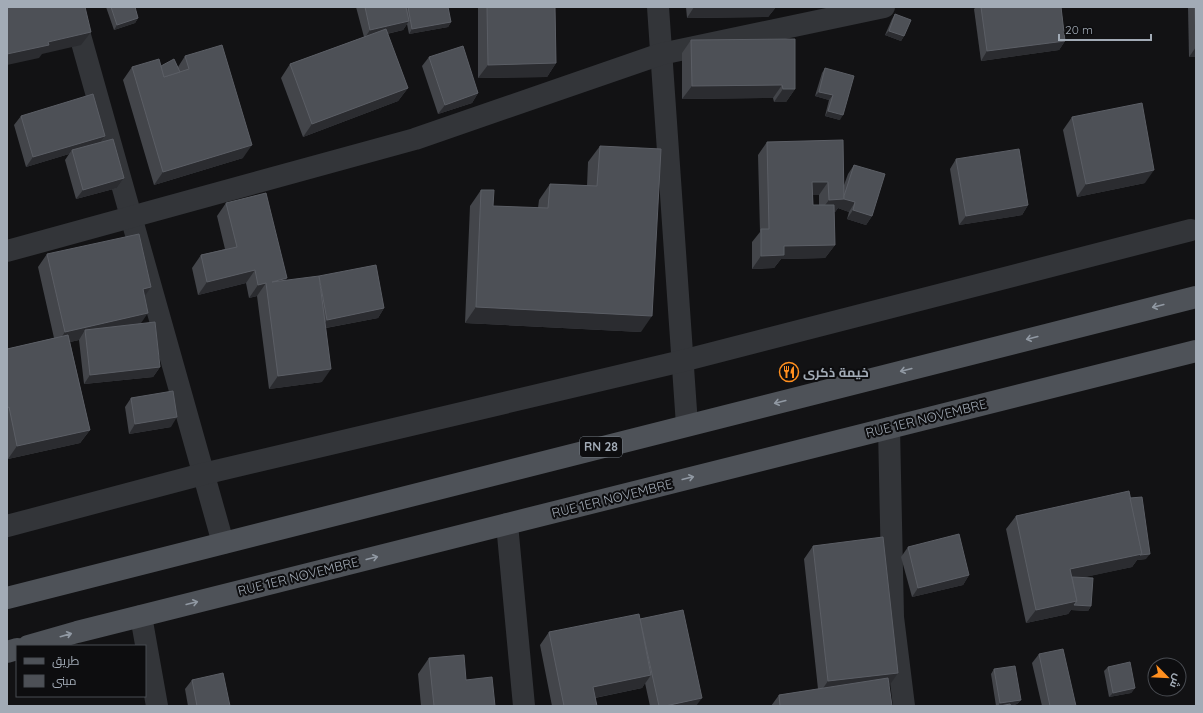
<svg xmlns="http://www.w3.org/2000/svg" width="1203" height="713" font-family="Quicksand,Cairo,sans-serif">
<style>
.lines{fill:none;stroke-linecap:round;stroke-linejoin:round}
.minor{stroke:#333539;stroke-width:22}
.major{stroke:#4e5258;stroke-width:22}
.wall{fill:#43454a;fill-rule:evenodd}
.shaded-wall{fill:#2b2c30}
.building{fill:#4d5056;stroke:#5b5e65}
.oneway{stroke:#9199a3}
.labels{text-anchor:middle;stroke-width:4;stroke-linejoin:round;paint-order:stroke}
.shield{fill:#0d0d0f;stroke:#757c84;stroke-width:1}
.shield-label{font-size:12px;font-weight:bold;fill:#a2abb6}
.poi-label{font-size:13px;font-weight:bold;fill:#a2abb6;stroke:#0d0d0f;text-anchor:start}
.street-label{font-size:13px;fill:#a2abb6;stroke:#0d0d0f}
</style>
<rect width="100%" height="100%" fill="#121214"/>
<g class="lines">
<g class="minor">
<path d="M72,7L223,543"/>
<path d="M658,7L687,425"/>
<path d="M7,251L415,139L661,54L884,7"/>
<path d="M889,428L893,617L904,706"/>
<path d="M507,524L524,706"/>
<path d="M7,526L203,474L682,361L1191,230"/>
<path d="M141,616L157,706"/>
</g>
<g class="major">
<path d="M7,598L1196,297"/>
<path d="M28,646L77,632L1196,351"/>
<path d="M7,652L17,649"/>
</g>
</g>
<g class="wall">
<path d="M106,7H135L138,18L135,23L114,30Z"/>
<path d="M356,7H406L407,9L408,7L451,22L448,27L409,34L407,24L403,30L387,34L408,88L398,101L303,137L281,78L290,64L364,37Z"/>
<path d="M478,7H555L556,63L547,77L478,78Z"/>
<path d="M686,7H776L768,17L687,18Z"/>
<path d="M976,7H1061L1065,41L1059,50L981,61L974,9Z"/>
<path d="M1188,7H1196V57H1189Z"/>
<path d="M895,14L904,36L901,41L885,35L892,19Z"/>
<path d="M691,40L795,89L786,102H774L773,98L682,99V53Z"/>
<path d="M185,56L243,158L154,185L123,80L132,67L161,66L178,67Z"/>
<path d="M429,57L478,93L472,103L438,114L422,66Z"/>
<path d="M825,68L840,120L825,116L829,100L815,96L822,73Z"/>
<path d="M21,116L105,136L101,142L124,178L117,188L76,199L65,160L69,154L26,167L14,125Z"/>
<path d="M1072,117L1145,183L1077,197L1063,130Z"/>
<path d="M767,142L844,185L848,174L854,165L872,216L866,225L847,219L849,212L838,208L835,212H834L835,245L825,258L781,259L774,268L752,269V242L760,232L758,155ZM813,195H819V205H813Z"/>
<path d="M600,146L641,332L465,323L470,206L481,190L493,206L538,208L539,200L550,184L587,186L588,162Z"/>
<path d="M956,159L1028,205L1022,215L959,225L950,169Z"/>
<path d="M226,203L285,280L384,308L378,318L326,328L322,382L269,389L257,296L249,298L246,283L198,295L192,268L201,255L225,249L217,216Z"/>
<path d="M47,254L144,297L140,324L160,367L153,377L84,384L79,340L70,342L90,430L80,443L8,459L7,456V349L54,338L38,267Z"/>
<path d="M131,398L171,427L129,434L125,407Z"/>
<path d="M1130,498L1146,559L1137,560L1132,567L1084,577L1091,606L1088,611L1071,610L1068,614L1026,623L1006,529L1016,516Z"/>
<path d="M813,546L889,686L892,706H771L779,695L818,689L804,559Z"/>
<path d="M908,547L969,575L963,585L912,597L901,557Z"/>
<path d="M640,619L696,706H650L645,683L642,688L595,698L597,706H552L540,645L549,632L640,620Z"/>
<path d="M1039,654L1076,706H1042L1032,663Z"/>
<path d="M429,658L466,680L495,706H421L418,674Z"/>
<path d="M1108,667L1135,688L1131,693L1109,697L1104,671Z"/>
<path d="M994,669L1021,700L1017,704L1011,706H996L991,674Z"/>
<path d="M192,680L230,706H188L185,689Z"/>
</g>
<g class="shaded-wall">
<path d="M694,7H776L768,17L687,18Z"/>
<path d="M138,18L135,23L114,30L117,25Z"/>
<path d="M409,21L403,30L364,39L370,30Z"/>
<path d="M451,22L448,27L409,34L412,29Z"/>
<path d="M889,31L904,36L901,41L885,35Z"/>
<path d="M91,32L81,45L42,54L39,58L7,65V54L48,42Z"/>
<path d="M1065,41L1059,50L981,61L987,51Z"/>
<path d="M1196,47V57H1189Z"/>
<path d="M556,63L547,77L478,78L488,65Z"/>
<path d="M782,85L773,98L682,99L692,86Z"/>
<path d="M408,88L398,101L303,137L312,124Z"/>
<path d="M783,89H795L786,102H774Z"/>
<path d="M819,92L833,95L829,100L815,96Z"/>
<path d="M478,93L472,103L438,114L445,105Z"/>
<path d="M828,111L843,115L840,120L825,116Z"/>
<path d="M105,136L98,146L72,150L69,154L26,167L33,157Z"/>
<path d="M252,145L243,158L154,185L163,172Z"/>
<path d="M1154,170L1145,183L1077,197L1086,184Z"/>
<path d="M124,178L117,188L76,199L83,190Z"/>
<path d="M812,182H828L819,195H803Z"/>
<path d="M844,198L855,202L849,212L838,208L835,212L819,213L829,200Z"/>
<path d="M1028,205L1022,215L959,225L966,216Z"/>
<path d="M853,210L872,216L866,225L847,219Z"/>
<path d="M835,245L825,258L781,259L774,268L752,269L761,256L784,246Z"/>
<path d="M255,270L246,283L198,295L207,282Z"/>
<path d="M287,278L277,291L272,282Z"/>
<path d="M266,283L257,296L249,298L258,285Z"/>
<path d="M151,287L142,300L143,289Z"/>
<path d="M476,307L652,316L641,332L465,323Z"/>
<path d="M384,308L378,318L320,329L327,320Z"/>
<path d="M148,313L139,326L85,330L79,340L56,345L65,332Z"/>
<path d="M160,367L153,377L84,384L90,375Z"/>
<path d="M331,369L322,382L269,389L278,376Z"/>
<path d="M177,417L171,427L129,434L135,424Z"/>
<path d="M90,430L80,443L8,459L17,446Z"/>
<path d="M1142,554H1150L1146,559L1137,560L1132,567L1072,580L1070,569Z"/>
<path d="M969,575L963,585L912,597L918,588Z"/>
<path d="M1077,601L1091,606L1088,611L1071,610L1068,614L1026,623L1036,610Z"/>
<path d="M898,673L889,686L819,694L828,681Z"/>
<path d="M651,675L642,688L584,700L593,687Z"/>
<path d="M1135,688L1131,693L1109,697L1113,693Z"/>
<path d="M702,698L696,706H665Z"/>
<path d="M1021,700L1017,704L1009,706H998L1000,703Z"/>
</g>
<g class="building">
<path d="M7,7H85L91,32L48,42L49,45L7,54Z"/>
<path d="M111,7H135L138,18L117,25Z"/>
<path d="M365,7H406L409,21L370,30Z"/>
<path d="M408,7H448L451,22L412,29Z"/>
<path d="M487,7H555L556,63L488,65Z"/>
<path d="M981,7H1061L1065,41L987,51Z"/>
<path d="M1195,7H1196V47Z"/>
<path d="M895,14L911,20L904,36L889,31Z"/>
<path d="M386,29L408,88L312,124L290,64Z"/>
<path d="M795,39V89H783L782,85L692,86L691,40Z"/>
<path d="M222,45L252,145L163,172L132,67L159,59L164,77L189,69L185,56Z"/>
<path d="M463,46L478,93L445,105L429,57Z"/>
<path d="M174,59L180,72L164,77L161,66Z"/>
<path d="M825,68L854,76L843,115L828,111L833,95L819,92Z"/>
<path d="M93,94L105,136L33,157L21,116Z"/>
<path d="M1142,103L1154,170L1086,184L1072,117Z"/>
<path d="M113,139L124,178L83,190L72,150Z"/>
<path d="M843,140L844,199L829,200L828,182H812L813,205H834L835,245L784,246V255L761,256V229H769L767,142Z"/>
<path d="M600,146L661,149L652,316L476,307L481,190H494L493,206L548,208L550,184L597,186Z"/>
<path d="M1019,149L1028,205L966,216L956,159Z"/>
<path d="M854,165L885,174L872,216L853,210L855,202L844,199V196Z"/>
<path d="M266,193L287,278L272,282L319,276L331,369L278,376L266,283L258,285L255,270L207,282L201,255L237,247L226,203Z"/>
<path d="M139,234L151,287L143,289L148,313L65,332L47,254Z"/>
<path d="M376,265L384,308L327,320L319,276Z"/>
<path d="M155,322L160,367L90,375L85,330Z"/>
<path d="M68,335L90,430L17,446L9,407L7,408V349Z"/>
<path d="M173,391L177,417L135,424L131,398Z"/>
<path d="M1129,491L1142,554L1070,569L1077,601L1036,610L1016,516Z"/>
<path d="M1142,497L1150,554L1140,555L1142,554L1130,498Z"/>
<path d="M959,534L969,575L918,588L908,547Z"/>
<path d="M883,537L898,673L828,681L813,546Z"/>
<path d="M1072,577L1093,578L1091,606L1074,605L1077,601Z"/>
<path d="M683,610L702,698L665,706H659L640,619Z"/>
<path d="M639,614L651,675L593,687L597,706H564L549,632Z"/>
<path d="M1063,649L1076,706H1050L1039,654Z"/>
<path d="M464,655L466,680L492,677L495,706H434L429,658Z"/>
<path d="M1130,662L1135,688L1113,693L1108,667Z"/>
<path d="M1015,666L1021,700L1000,703L994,669Z"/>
<path d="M223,673L230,706H197L192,680Z"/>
<path d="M888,678L892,706H780L779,695Z"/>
<path d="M1010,704L1011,706H1000Z"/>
</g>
<defs><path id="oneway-shaft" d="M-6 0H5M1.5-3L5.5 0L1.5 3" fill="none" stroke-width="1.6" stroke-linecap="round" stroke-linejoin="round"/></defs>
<g class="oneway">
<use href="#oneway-shaft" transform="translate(1158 306) rotate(166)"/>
<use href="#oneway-shaft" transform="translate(1032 338) rotate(166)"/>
<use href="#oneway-shaft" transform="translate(906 370) rotate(166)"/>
<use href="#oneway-shaft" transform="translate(780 402) rotate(166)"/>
<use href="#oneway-shaft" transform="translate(688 478) rotate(-14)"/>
<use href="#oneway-shaft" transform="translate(372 558) rotate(-14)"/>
<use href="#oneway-shaft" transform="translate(192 603) rotate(-14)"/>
<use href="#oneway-shaft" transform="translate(66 635) rotate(-16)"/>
</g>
<defs>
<symbol id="restaurant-ring" viewBox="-11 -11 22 22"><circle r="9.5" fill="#0d0d0f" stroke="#ff8f1f" stroke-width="1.5"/><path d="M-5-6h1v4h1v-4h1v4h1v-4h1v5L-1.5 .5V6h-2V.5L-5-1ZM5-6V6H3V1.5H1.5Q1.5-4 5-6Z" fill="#ff8f1f"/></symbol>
</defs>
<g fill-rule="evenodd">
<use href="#restaurant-ring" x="778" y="361" width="22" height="22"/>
</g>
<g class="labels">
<rect class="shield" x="580" y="437" width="42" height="20" rx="3"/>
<g class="shield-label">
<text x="601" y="451">RN 28</text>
</g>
<g class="poi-label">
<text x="803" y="377">خيمة ذكرى</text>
</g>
<g class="street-label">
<text transform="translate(926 418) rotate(-14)" y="5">RUE 1ER NOVEMBRE</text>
<text transform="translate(612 498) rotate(-14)" y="5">RUE 1ER NOVEMBRE</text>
<text transform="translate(298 576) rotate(-14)" y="5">RUE 1ER NOVEMBRE</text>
</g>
</g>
<rect width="1203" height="713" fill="none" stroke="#a2abb6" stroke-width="16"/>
<rect x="16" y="645" width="130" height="52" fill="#0d0d0f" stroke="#494c52"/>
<rect x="24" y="658" width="20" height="6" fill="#4e5258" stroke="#494c52"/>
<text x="52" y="665" font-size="12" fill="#a2abb6">طريق</text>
<rect x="24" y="675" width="20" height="12" fill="#4d5056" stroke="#494c52"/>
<text x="52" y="685" font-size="12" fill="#a2abb6">مبنى</text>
<g transform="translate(1167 677) rotate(114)"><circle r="19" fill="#0d0d0f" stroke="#494c52"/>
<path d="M0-3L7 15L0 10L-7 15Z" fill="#ff8f1f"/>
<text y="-6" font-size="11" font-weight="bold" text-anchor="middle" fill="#a2abb6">ش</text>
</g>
<path d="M1059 34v6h92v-6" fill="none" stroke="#a2abb6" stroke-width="2"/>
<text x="1065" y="34" font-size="12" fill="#a2abb6" stroke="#0d0d0f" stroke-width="3" paint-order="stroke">20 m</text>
</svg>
